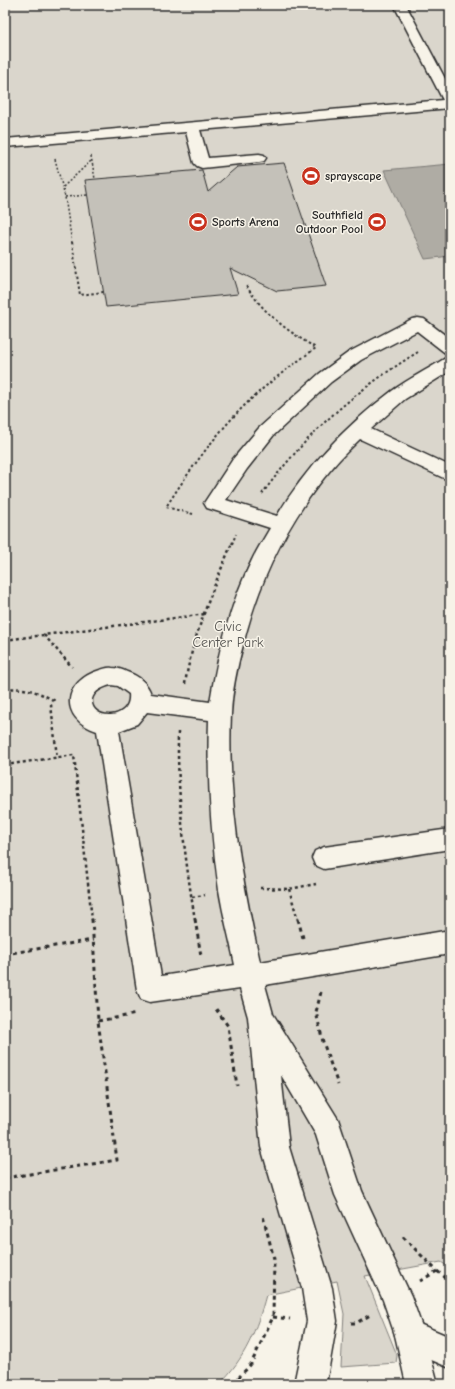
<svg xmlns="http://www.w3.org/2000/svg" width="455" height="1389" font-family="'Comic Neue',sans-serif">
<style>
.green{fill:#dad6cc;stroke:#82807c}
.water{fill:#afaca4;stroke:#7a7874}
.building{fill:#c4c1b9;stroke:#2b2b2b}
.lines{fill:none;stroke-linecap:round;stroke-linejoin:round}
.minor-casing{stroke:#2b2b2b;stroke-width:3}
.major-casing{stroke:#2b2b2b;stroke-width:3}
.path-far3{stroke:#2b2b2b;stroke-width:1.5;stroke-dasharray:2 2;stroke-linecap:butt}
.path-far2{stroke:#2b2b2b;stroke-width:2;stroke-dasharray:2.5 2.5;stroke-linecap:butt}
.path-far1{stroke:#2b2b2b;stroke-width:2.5;stroke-dasharray:3 3;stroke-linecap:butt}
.path{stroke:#2b2b2b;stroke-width:3;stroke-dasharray:4 4;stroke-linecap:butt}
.minor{fill:#f7f3e8;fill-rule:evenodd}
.major{fill:#f7f3e8;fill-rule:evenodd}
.labels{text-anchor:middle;stroke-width:3;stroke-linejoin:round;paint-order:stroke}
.far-poi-label{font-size:12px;font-weight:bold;fill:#2b2b2b;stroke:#f7f3e8;text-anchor:start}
.park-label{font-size:14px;fill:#575653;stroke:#f7f3e8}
</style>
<rect width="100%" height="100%" fill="#f7f3e8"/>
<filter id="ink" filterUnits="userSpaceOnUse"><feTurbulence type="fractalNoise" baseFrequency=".025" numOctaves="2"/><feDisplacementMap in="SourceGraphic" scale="8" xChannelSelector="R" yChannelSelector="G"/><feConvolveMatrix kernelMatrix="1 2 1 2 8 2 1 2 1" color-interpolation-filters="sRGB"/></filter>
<g filter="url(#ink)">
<path class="green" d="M5,5H450V1268L441,1262L365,1276L397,1355L396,1363L341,1367L344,1314L337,1281L266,1295C257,1329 245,1359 219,1384H5Z"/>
<path class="water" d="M450,164V256L425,259L384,170Z"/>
<path class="building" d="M284,163L326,286L277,291L230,268L238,294L106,307L85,180L202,170L208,192L237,167Z"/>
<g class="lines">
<defs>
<g id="minor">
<path d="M394,5H406L450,88V108L200,130L208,158L259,154L264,155L266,158L264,161L259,162L202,168L197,166L194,163L186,132L5,147V139L443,100Z"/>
<path d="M418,318L424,319L450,339V354L444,352L417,331L361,360L331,382L273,436L247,469L226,500L277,516C306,467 347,425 392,391C408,379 427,370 444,359L450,357V371L405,399L371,429L450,466V481L360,439C351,448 341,457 333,467C289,518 259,580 243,645C237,667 232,691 231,714C227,798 242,880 260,962L444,931L450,934V952L444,955L265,985L273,1014L338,1119L362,1191L411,1296L425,1335L438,1384H406L395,1335L383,1300L335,1195L316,1135L281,1075L289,1147L332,1288L337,1321L326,1384H294L307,1321L302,1288L261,1147L248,1017L240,989L150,1002L141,999L137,990L97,731C58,718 63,681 100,670C104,669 109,667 112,668C118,668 123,670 127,672C139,676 147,683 151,694L210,702C218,653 230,604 252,560C257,549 264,539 270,528L207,508L204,503L233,459L259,428L319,374L349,352L412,319ZM111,685L118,686L129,694C132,721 89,721 92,699C94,691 103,687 111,685ZM147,712L209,720C207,777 211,834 219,890C223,915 230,940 235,965L161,976L119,731L137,724Z"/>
<path d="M450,829V849L324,869L315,865L312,858L315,851L324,847Z"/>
</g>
<path id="major" d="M410,1320L450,1337V1368L399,1346L395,1335L399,1324Z"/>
</defs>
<use href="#minor" class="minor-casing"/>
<use href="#major" class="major-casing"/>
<g class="path-far3">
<path d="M91,156L95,179"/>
<path d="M55,159L65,197L72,243"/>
<path d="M63,187L92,160"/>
<path d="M65,197L87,195"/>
</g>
<g class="path-far2">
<path d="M72,242L80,295L103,292"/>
<path d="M262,494C309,431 352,393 418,352"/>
<path d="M193,514L166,507C189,471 214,436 244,406C266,384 291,366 316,348C286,330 264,314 245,284"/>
<path d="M232,544L236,534"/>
</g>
<g class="path-far1">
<path d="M44,635L72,667"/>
<path d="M5,640L206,614"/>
<path d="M185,684C192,638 214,586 232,543"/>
<path d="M5,689C24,687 37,691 53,700"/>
<path d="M54,699L51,705L57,757"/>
<path d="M178,732C177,796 185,858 195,920"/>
<path d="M5,765L74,755L92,920"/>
<path d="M260,888L289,889L316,884"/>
<path d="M289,889L298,920"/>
<path d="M192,897L205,895"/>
</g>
<g class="path">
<path d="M195,919L201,956"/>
<path d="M298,919L303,938"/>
<path d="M5,954L93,940"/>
<path d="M321,992L316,1012L323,1042L338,1085"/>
<path d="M216,1009L228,1026L237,1086"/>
<path d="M98,1021L137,1014"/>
<path d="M5,1178L117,1160L98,1021L92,919"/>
<path d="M403,1237L437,1271L450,1281"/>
<path d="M420,1281L437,1271"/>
<path d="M273,1317L290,1319"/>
<path d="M351,1323H356L372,1314"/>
<path d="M233,1384L251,1364L273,1317L274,1259L263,1216"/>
</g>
<use href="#minor" class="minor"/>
<use href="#major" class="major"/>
</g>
</g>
<defs>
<symbol id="stadium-disc" viewBox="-11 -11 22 22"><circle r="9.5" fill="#c8321e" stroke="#f7f3e8"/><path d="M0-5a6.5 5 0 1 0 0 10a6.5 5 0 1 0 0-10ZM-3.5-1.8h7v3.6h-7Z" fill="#fff"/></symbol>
</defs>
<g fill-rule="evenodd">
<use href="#stadium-disc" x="300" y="165" width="22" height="22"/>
<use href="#stadium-disc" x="187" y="211" width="22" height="22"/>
<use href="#stadium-disc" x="366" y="211" width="22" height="22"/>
</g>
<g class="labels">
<g class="far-poi-label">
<text x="325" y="180">sprayscape</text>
<text x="363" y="219" text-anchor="end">Southfield<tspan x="363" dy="14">Outdoor Pool</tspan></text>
<text x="212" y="226">Sports Arena</text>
</g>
<g class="park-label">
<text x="228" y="631">Civic<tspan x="228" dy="16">Center Park</tspan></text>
</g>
</g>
<rect width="455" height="1389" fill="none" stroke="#f7f3e8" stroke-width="20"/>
<rect x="10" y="10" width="435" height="1369" fill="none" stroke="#2b2b2b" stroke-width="1.5" filter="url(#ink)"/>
</svg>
